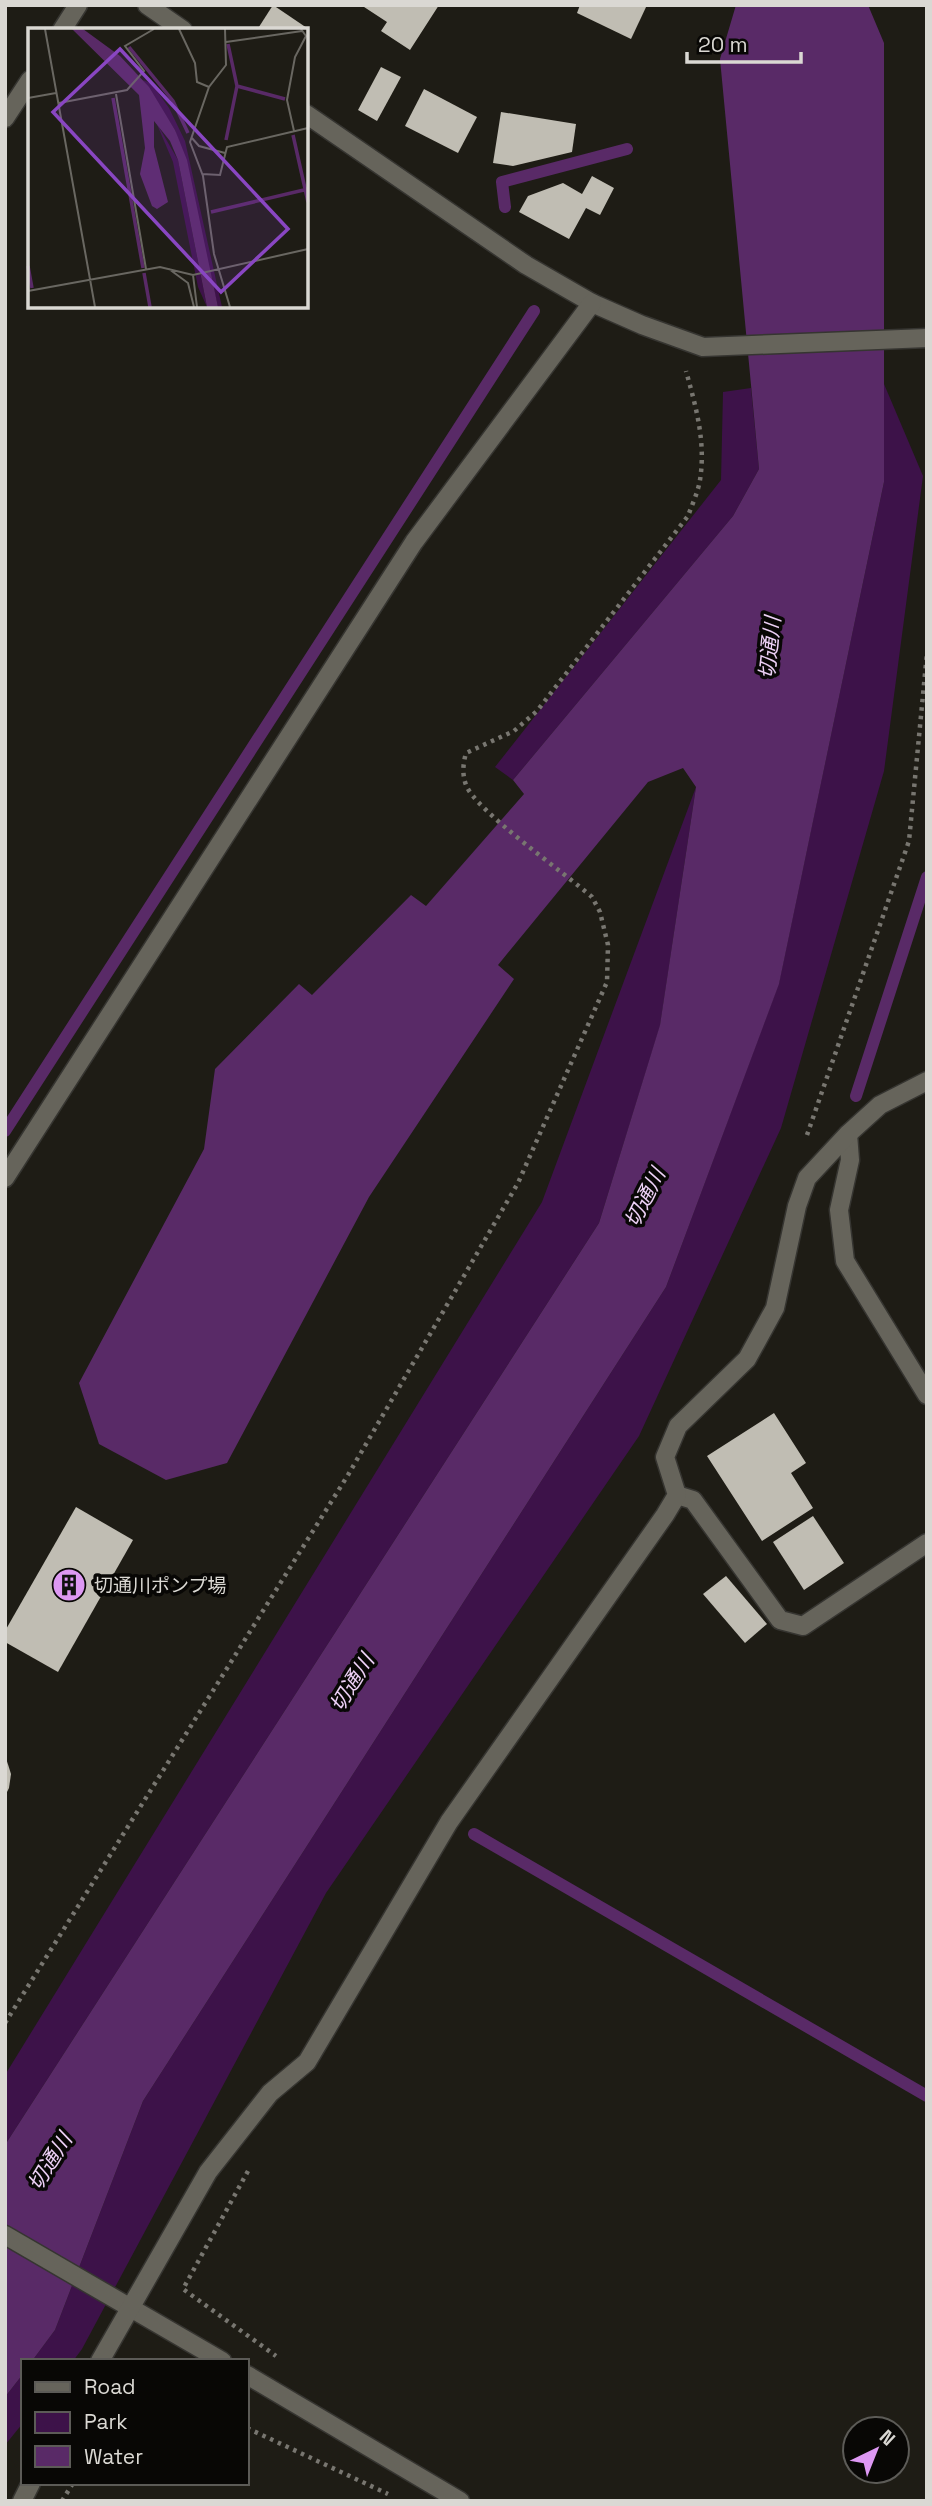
<svg xmlns="http://www.w3.org/2000/svg" width="932" height="2506" font-family="'Space Grotesk','Noto Sans JP',sans-serif">
<style>
.green{fill:#3d1249}
.water{fill:#592a67}
.lines{fill:none;stroke-linecap:round;stroke-linejoin:round}
.stream{stroke:#592a67;stroke-width:12}
.building{fill:#c0bdb3}
.street-casing{stroke:#363531;stroke-width:21}
.path{stroke:#787670;stroke-width:4.5;stroke-dasharray:3.5 5;stroke-linecap:butt}
.street{stroke:#66645b;stroke-width:18}
.labels{text-anchor:middle;stroke-width:7;stroke-linejoin:round;paint-order:stroke}
.poi-label{font-size:19px;fill:#dad8d3;stroke:#080705;text-anchor:start}
.water-label{font-size:21px;font-style:italic;fill:#edd1f6;stroke:#080705}
.inset-river{fill:none;stroke:#592a67;stroke-width:3.5}
.inset-road{fill:none;stroke:#696761;stroke-width:2}
.view{fill:#8946c2;fill-opacity:0.15;stroke:#8946c2;stroke-width:3.5}
.inset-edge{fill:none;stroke:#dad8d3;stroke-width:3.5}
</style>
<rect width="100%" height="100%" fill="#1e1c15"/>
<g class="green">
<path d="M884,384L923,476L884,771L781,1128L639,1436L326,1893L82,2349L73,2361H32L55,2330L143,2101L666,1287L779,983L884,482Z"/>
<path d="M751,388L759,469L733,516L513,780L495,767L721,480L723,392Z"/>
<path d="M696,787L660,1026L599,1223L5,2145V2075L542,1202Z"/>
<path d="M23,2374V2423L5,2445V2397Z"/>
</g>
<path class="water" d="M736,5H868L884,43V482L779,984L666,1287L143,2101L55,2330L32,2361H23V2374L5,2397V2145L599,1223L660,1025L696,787L683,768L648,782L498,965L514,979L369,1197L227,1463L166,1480L99,1444L79,1383L204,1149L215,1069L299,984L312,995L411,895L426,906L524,794L513,780L733,516L759,469L720,59Z"/>
<g class="lines">
<g class="stream">
<path d="M505,207L502,182L627,149"/>
<path d="M856,1096L927,877"/>
<path d="M5,1131L534,311"/>
<path d="M474,1834L927,2096"/>
</g>
</g>
<g class="building">
<path d="M273,5L307,28L306,30H257Z"/>
<path d="M361,5H439L410,50L381,31L387,22Z"/>
<path d="M580,5H647L631,39L577,13Z"/>
<path d="M381,67L401,77L377,121L358,110Z"/>
<path d="M424,89L477,117L458,153L405,126Z"/>
<path d="M501,112L576,124L572,152L513,166L493,163Z"/>
<path d="M592,176L614,188L600,215L586,208L569,239L519,212L528,196L563,183L582,194Z"/>
<path d="M774,1413L806,1463L791,1473L813,1508L762,1541L707,1456Z"/>
<path d="M76,1507L133,1540L58,1672L5,1642V1631Z"/>
<path d="M813,1516L844,1563L804,1590L773,1542Z"/>
<path d="M726,1576L767,1624L745,1643L703,1594Z"/>
<path d="M5,1755L11,1774L9,1788L5,1796Z"/>
</g>
<g class="lines">
<defs>
<g id="street">
<path d="M147,5L183,30"/>
<path d="M62,30L78,5"/>
<path d="M306,114L526,265L592,303L642,325L703,347L927,338"/>
<path d="M5,118L30,80"/>
<path d="M848,1134L850,1160L839,1210L845,1261L927,1395"/>
<path d="M5,1178L414,542L592,303"/>
<path d="M677,1495L693,1500L780,1620L803,1626L927,1543"/>
<path d="M5,2235L222,2361"/>
<path d="M100,2361L208,2172L270,2093L307,2062L449,1822L665,1515L677,1495L665,1457L678,1426L747,1359L775,1308L797,1206L807,1178L848,1134L880,1105L927,1081"/>
<path d="M247,2375L460,2501"/>
<path d="M22,2501L31,2483"/>
</g>
</defs>
<use href="#street" class="street-casing"/>
<g class="path">
<path d="M807,1135L909,841L927,653"/>
<path d="M5,2023L348,1475L518,1183L607,982L608,945L600,912L592,897C566,874 475,810 466,785C462,774 463,764 466,753L514,731L537,711L688,516C692,505 698,492 700,480C706,442 696,407 686,371"/>
<path d="M248,2171L183,2289L276,2356"/>
<path d="M247,2428L388,2494"/>
<path d="M62,2501L73,2483"/>
</g>
<use href="#street" class="street"/>
</g>
<defs>
<symbol id="building-disc" viewBox="-11 -11 22 22"><circle r="9.5" fill="#dd98f3" stroke="#080705"/><path d="M-4-6H4V6H1V3H-1V6H-4ZM-2.5-4.3h1.7v1.8h-1.7ZM.8-4.3h1.7v1.8H.8ZM-2.5-1h1.7V.8h-1.7ZM.8-1h1.7V.8H.8Z" fill="#111"/></symbol>
</defs>
<g fill-rule="evenodd">
<use href="#building-disc" x="50" y="1566" width="38" height="38"/>
</g>
<g class="labels">
<g class="poi-label">
<text x="94" y="1592">切通川ポンプ場</text>
</g>
<g class="water-label">
<text transform="translate(770 648) rotate(-84)" y="7">切通川</text>
<text transform="translate(645 1198) rotate(-63)" y="7">切通川</text>
<text transform="translate(352 1683) rotate(-58)" y="7">切通川</text>
<text transform="translate(50 2162) rotate(-58)" y="7">切通川</text>
</g>
</g>
<g transform="translate(28 28)">
<rect width="280" height="280" fill="#1e1c15"/>
<path d="M115,52L124,56L141,80L157,113L194,279H190L147,102ZM128,94L150,132L179,279L170,259L145,134Z" fill="#3d1249"/>
<path d="M44,1H55L92,28L121,59L147,102L159,132L190,279H179L150,132L142,113L126,93V119L140,174L129,181L124,178L112,146L117,120L111,67Z" fill="#592a67"/>
<path class="inset-river" d="M200,16L209,58L257,71M101,19L145,73L160,105M85,70L115,240M265,107L280,174M198,112L209,58M183,184L280,161M0,238L4,260M116,245L122,279"/>
<path class="inset-road" d="M17,1L67,279M151,1L167,35L169,54L181,59M197,1L198,37L181,59L162,114L175,148L186,226L202,279M198,14L274,3M88,66L118,241M0,70L28,65M31,75L99,62L116,43L97,18L126,1M266,103L259,72L267,29L278,8L273,1M163,109L171,118L197,125M174,146L192,147L199,119L280,100M141,241L160,255L166,279M165,247L169,279M0,263L132,239L165,247L280,221"/>
<path class="view" d="M92,21L260,201L193,264L25,84Z"/>
<rect width="280" height="280" class="inset-edge"/>
</g>
<rect width="932" height="2506" fill="none" stroke="#dad8d3" stroke-width="14"/>
<rect x="21" y="2359" width="228" height="126" fill="#080705" stroke="#5c5b57" stroke-width="2"/>
<rect x="35" y="2382" width="35" height="10" fill="#66645b" stroke="#5c5b57" stroke-width="2"/>
<text x="84" y="2394" font-size="21" fill="#dad8d3">Road</text>
<rect x="35" y="2412" width="35" height="21" fill="#3d1249" stroke="#5c5b57" stroke-width="2"/>
<text x="84" y="2429" font-size="21" fill="#dad8d3">Park</text>
<rect x="35" y="2446" width="35" height="21" fill="#592a67" stroke="#5c5b57" stroke-width="2"/>
<text x="84" y="2464" font-size="21" fill="#dad8d3">Water</text>
<g transform="translate(876 2450) rotate(43)"><circle r="33" fill="#080705" stroke="#5c5b57" stroke-width="2"/>
<path d="M0-5L12 26L0 18L-12 26Z" fill="#dd98f3"/>
<text y="-10" font-size="19" font-weight="bold" text-anchor="middle" fill="#dad8d3">N</text>
</g>
<path d="M687 52v10h114v-10" fill="none" stroke="#dad8d3" stroke-width="3.5"/>
<text x="698" y="52" font-size="21" fill="#dad8d3" stroke="#080705" stroke-width="5" paint-order="stroke">20 m</text>
</svg>
